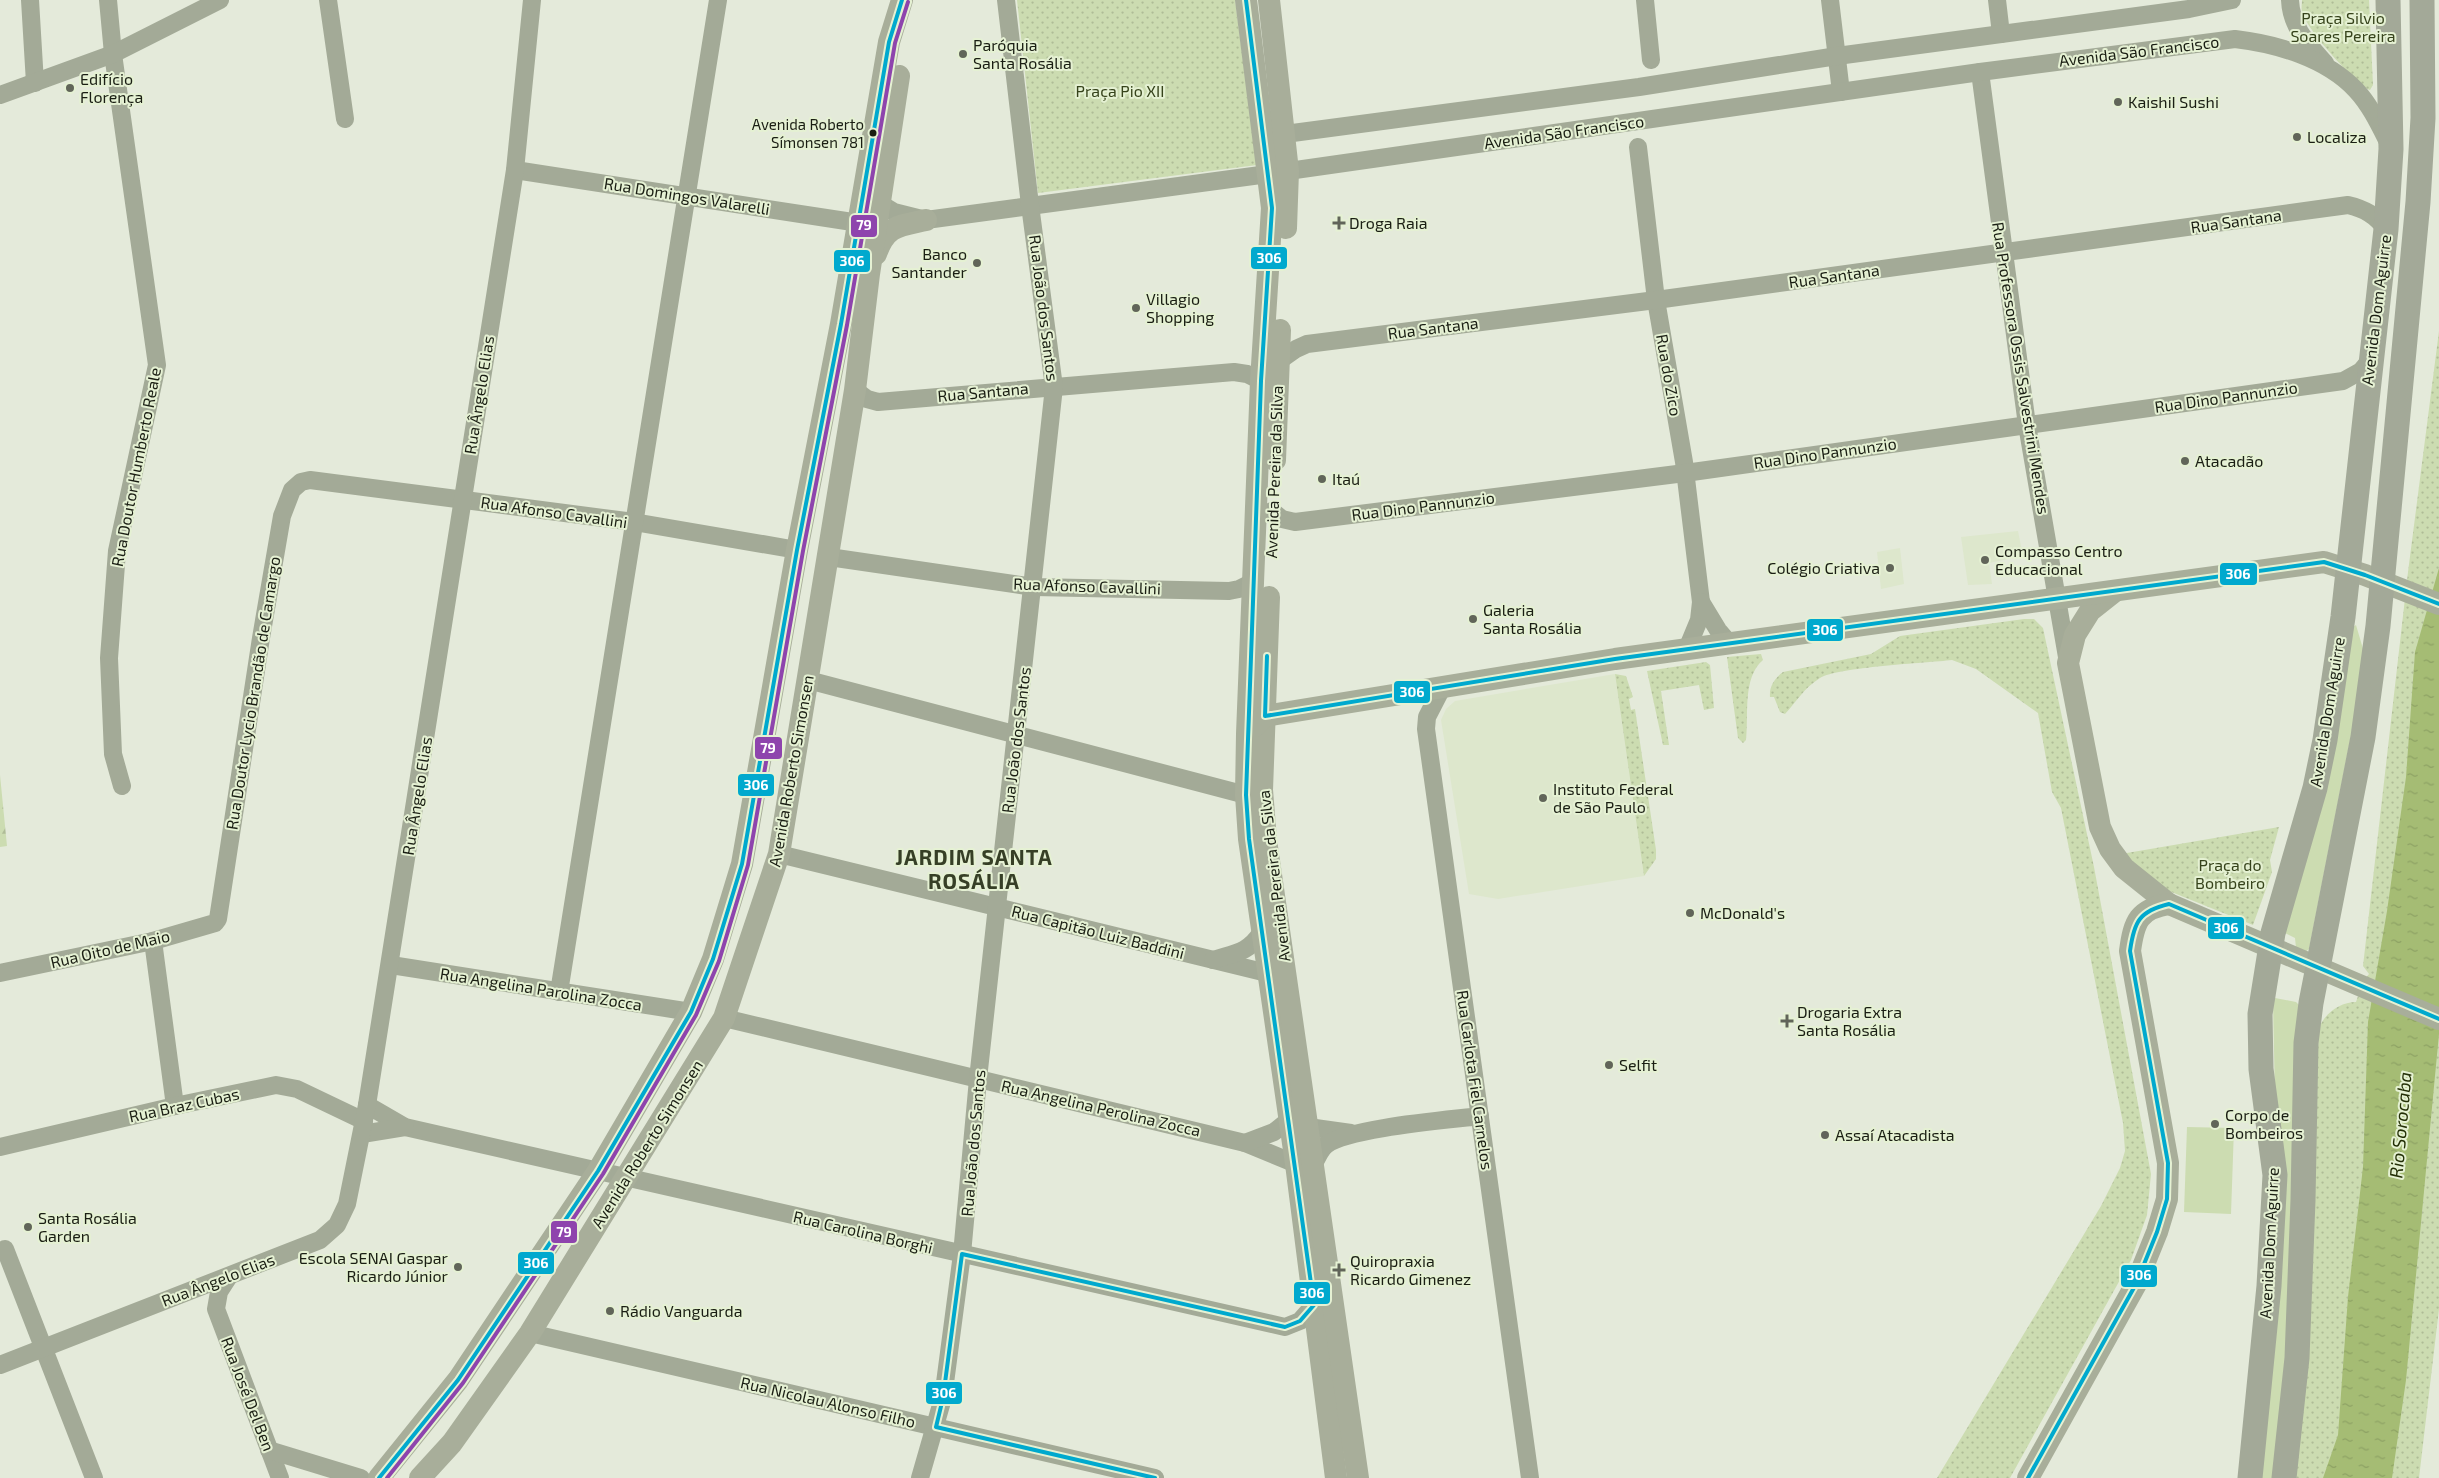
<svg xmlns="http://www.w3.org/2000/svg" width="2439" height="1478" font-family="'Exo 2',sans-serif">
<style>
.built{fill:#dde7cc}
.grass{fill:#ccdcb1}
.forest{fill:url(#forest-firs)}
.park{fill:url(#park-dots)}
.water{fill:url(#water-ripples)}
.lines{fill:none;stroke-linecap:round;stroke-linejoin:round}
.minor{stroke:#a3aa97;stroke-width:18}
.major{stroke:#a8ae9a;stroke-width:22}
.highway{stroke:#a3a998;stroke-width:25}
.bus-1-casing{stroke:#e5f1d3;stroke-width:8}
.bus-2-casing{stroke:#e5f1d3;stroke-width:8}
.bus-1{stroke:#00a9ce;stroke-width:4}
.bus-2{stroke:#8e44ad;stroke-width:4}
.poi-dot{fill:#616559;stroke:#e5f1d3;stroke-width:2}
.bus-dot{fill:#1a1e13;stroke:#e5f1d3;stroke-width:2}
.labels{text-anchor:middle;stroke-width:4;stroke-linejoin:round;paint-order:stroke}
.bus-label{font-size:15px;fill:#1a1e13;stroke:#e5f1d3;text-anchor:end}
.park-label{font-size:16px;fill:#36431b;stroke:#e5f1d3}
.poi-label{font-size:16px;fill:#1a1e13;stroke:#e5f1d3;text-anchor:start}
.street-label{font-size:16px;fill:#1a1e13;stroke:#e5f1d3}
.water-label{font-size:18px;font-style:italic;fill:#232f06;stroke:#e5f1d3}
.district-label{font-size:21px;font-weight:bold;letter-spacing:1px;fill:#363f26;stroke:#e5f1d3}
.line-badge{stroke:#e5f1d3;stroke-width:2}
.badge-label{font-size:14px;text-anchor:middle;font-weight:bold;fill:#fff}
</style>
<defs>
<pattern id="forest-firs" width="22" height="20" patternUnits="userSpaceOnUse" patternTransform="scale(1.25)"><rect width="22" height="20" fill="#ccdcb1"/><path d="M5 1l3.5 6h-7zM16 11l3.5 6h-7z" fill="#afbc97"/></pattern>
<pattern id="park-dots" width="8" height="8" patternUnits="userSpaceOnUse" patternTransform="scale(1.25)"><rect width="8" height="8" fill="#ccdcb1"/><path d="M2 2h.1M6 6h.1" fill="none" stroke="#afbc97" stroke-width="1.8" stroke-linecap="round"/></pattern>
<pattern id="water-ripples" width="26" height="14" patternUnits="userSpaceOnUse" patternTransform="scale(1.25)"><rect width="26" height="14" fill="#a5bc74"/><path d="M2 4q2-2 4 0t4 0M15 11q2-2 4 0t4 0" fill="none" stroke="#8da164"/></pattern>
</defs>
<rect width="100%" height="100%" fill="#e4eada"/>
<g class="built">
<path d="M2018,531L2023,556L1989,563L1992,584L1968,585L1961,537Z"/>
<path d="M1900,548L1904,584L1881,589L1877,552Z"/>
<path d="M1615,674L1644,876L1498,899L1469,894L1441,720L1446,709L1455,701Z"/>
</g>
<g class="grass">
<path d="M2356,625L2366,659L2309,949L2305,952L2296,948L2295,938L2285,933L2352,628Z"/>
<path d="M2275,998L2296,1002L2299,1005L2287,1376L2276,1478H2261L2275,1098L2273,1001Z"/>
<path d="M2187,1127L2234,1128L2231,1214L2184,1212Z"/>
</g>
<path class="forest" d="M0,775L7,846L0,847Z"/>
<g class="park">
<path d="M1017,0H1235L1257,165L1038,193Z"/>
<path d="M2302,0H2369L2373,85L2370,90C2356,85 2305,27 2302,12C2301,8 2302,4 2302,0Z"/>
<path d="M2439,331V1309L2419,1478H2295L2319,1028C2325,1013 2340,1002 2356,1002L2363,981L2369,974L2363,966L2408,572Z"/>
<path d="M2024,619H2034L2043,628L2094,867L2151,1174L2147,1215L2131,1260L2010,1478H1937L2101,1206L2120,1168L2125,1151L2123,1123L2061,808L2052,792L2038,713L1976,669L1952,660C1926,663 1838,667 1820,678C1804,688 1797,701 1785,714L1780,712L1774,697H1770C1769,686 1775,678 1783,672L1871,654L1900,636Z"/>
<path d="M1761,654L1763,660C1742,678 1749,715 1746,740L1743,743L1738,738L1727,657Z"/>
<path d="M1706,662L1710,665L1714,708L1704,710L1699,685L1661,691L1669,745H1663L1647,671Z"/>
<path d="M1615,674L1626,676L1633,697L1629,699L1631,710L1635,709L1656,850V859L1644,876Z"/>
<path d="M2279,827L2270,860L2272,872L2253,925L2164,889L2121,854Z"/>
</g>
<path class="water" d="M2439,568V1034L2406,1380L2392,1478H2323L2338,1435L2348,1297L2363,1167L2368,1022L2387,911L2406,777L2415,652Z"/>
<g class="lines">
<g class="minor">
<path d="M30,0L35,83"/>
<path d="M108,0L113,54L157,365L117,551L109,658L113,754L122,786"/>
<path d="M328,0L345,119"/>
<path d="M1645,0L1651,60"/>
<path d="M1830,0L1841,92"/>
<path d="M1997,0L2001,34"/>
<path d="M2290,0C2291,27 2308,44 2325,63"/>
<path d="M1980,72L2027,425L2067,657"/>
<path d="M0,95L113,54L220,0"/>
<path d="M1285,134L1639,87L1837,56L2189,9L2232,0"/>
<path d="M1638,147L1656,300L1684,462L1701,602L1699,620L1687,649"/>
<path d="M515,170L859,223"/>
<path d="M879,203L894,212L926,220L1268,174L1980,72L2235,39C2277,44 2326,58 2356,90C2370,105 2379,124 2388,142"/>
<path d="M1279,361L1296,349L1307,344L1656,300L2348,205C2365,209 2375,215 2386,229"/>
<path d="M855,390L867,399L878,402L1234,372L1247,374L1261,381"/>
<path d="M1272,511L1282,519L1295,522L1685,473L2343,381L2361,371L2371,359"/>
<path d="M829,557L1034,587L1229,591L1239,589L1255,581"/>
<path d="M1701,602L1718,630L1730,644"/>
<path d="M808,680L1246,795"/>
<path d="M1443,686L1427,717L1426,729L1530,1478"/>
<path d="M779,854L1267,973"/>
<path d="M153,941L175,1106"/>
<path d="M1213,960C1235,953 1248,953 1261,933"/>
<path d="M391,965L691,1012"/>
<path d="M0,973L153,941L215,923L218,919L261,638L282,516L292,490L301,482L310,480L634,522L797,550"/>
<path d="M559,992L718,0"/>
<path d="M724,1018L1245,1143L1296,1164"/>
<path d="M367,1105L405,1127L1285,1327L1300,1321L1314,1305"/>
<path d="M1308,1127L1351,1133"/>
<path d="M362,1134L405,1127"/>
<path d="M1245,1143L1274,1132L1289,1120"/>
<path d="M0,1147L175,1106L276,1085L297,1089L364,1121"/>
<path d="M1314,1164C1317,1158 1320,1150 1326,1145C1347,1128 1448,1120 1480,1116"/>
<path d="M5,1249L94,1478"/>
<path d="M228,1278L219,1292L216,1309L280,1478"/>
<path d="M530,1333L1155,1478"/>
<path d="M0,1365L320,1240L337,1225L347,1204L367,1105L515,170L532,0"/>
<path d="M269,1450L361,1478"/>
<path d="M920,1478L943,1398L962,1254L978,1079L1054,387L1030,205L1006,0"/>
</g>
<g class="major">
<path d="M1246,0L1272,208L1261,381L1247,734L1246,795L1249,839L1296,1164L1336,1478"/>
<path d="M1269,0L1288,171L1286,228"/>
<path d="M876,254C886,225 899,226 926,220"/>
<path d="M1275,460L1280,330"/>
<path d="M2114,592L2090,611L2075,635L2068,663L2100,827L2110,849L2124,868L2169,904L2439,1019"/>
<path d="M1269,597L1262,790L1266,840L1358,1478"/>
<path d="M1255,726L1265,716L1615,659L2324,562L2365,575L2439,604"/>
<path d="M379,1478L458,1380L598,1171L691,1012L713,959L742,864L797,550L841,324L889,42L902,0"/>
<path d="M420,1478L452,1443L530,1333L724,1018L779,854L855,390L869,274L899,76"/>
<path d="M2028,1478L2136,1284L2157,1232L2167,1199L2168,1163L2130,951C2134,921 2139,909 2169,904"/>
</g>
<g class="highway">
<path d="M2250,1478L2269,1286L2275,1175L2261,1069L2260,1014L2273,933L2315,788L2325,740L2343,617L2386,229L2391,149L2388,0"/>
<path d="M2284,1478L2297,1358L2303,1200L2306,1043L2311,1003L2363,737L2378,626L2418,202L2423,118L2422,0"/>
</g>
<defs>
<g id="bus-1">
<path d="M1267,656L1265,716L1615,659L2324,562L2365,575L2439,604"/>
<path d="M379,1478L458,1380L598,1171L691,1012L713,959L742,864L797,550L841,324L889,42L902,0"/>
<path d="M1155,1478L936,1427L943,1398L962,1254L1285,1327L1300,1321L1314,1305L1249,839L1246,795L1261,381L1272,208L1246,0"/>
<path d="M2028,1478L2136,1284L2157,1232L2167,1199L2168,1163L2130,951C2134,922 2139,911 2169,904L2439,1019"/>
</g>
<path id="bus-2" d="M387,1478L463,1383L603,1174L696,1015L719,961L748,865L803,551L847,325L895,43L908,2"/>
</defs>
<use href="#bus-1" class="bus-1-casing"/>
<use href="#bus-2" class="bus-2-casing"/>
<use href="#bus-1" class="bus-1"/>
<use href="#bus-2" class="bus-2"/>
</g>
<g class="poi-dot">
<circle cx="963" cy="54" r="5"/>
<circle cx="70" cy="88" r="5"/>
<circle cx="2118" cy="102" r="5"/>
<circle cx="2297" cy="137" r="5"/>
<path d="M1336.5 215.5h5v5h5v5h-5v5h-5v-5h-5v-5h5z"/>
<circle cx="977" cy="263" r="5"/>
<circle cx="1136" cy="308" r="5"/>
<circle cx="2185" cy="461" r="5"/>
<circle cx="1322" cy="479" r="5"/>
<circle cx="1985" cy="560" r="5"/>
<circle cx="1890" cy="568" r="5"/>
<circle cx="1473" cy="619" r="5"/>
<circle cx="1543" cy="798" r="5"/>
<circle cx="1690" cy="913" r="5"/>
<path d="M1784.5 1013.5h5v5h5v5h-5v5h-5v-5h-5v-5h5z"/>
<circle cx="1609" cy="1065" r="5"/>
<circle cx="2215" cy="1124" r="5"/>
<circle cx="1825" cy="1135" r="5"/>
<circle cx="28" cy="1227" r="5"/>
<circle cx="458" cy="1267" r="5"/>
<path d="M1336.5 1262.5h5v5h5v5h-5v5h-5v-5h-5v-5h5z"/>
<circle cx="610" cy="1311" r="5"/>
</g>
<circle class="bus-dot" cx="873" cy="133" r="4.5"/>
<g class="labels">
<g class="bus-label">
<text x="864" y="130">Avenida Roberto<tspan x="864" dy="18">Símonsen 781</tspan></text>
</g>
<g class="park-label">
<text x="2343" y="24">Praça Silvio<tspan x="2343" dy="18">Soares Pereira</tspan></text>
<text x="1120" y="97">Praça Pio XII</text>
<text x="2230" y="871">Praça do<tspan x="2230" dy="18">Bombeiro</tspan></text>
</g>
<g class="poi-label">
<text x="973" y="51">Paróquia<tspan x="973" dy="18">Santa Rosália</tspan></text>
<text x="80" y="85">Edifício<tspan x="80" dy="18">Florença</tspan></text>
<text x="2128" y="108">KaishiI Sushi</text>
<text x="2307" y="143">Localiza</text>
<text x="1349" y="229">Droga Raia</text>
<text x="967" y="260" text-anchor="end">Banco<tspan x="967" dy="18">Santander</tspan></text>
<text x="1146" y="305">Villagio<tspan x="1146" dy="18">Shopping</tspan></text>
<text x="2195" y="467">Atacadão</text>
<text x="1332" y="485">Itaú</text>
<text x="1995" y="557">Compasso Centro<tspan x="1995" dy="18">Educacional</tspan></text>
<text x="1880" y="574" text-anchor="end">Colégio Criativa</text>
<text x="1483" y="616">Galeria<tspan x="1483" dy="18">Santa Rosália</tspan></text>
<text x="1553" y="795">Instituto Federal<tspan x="1553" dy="18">de São Paulo</tspan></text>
<text x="1700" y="919">McDonald's</text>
<text x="1797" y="1018">Drogaria Extra<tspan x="1797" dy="18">Santa Rosália</tspan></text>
<text x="1619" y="1071">Selfit</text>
<text x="2225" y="1121">Corpo de<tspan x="2225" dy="18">Bombeiros</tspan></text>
<text x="1835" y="1141">Assaí Atacadista</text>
<text x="38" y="1224">Santa Rosália<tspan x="38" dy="18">Garden</tspan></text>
<text x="448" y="1264" text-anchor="end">Escola SENAI Gaspar<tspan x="448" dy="18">Ricardo Júnior</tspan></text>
<text x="1350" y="1267">Quiropraxia<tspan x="1350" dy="18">Ricardo Gimenez</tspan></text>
<text x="620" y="1317">Rádio Vanguarda</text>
</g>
<g class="street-label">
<text transform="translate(2139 51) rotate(-7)" y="6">Avenida São Francisco</text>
<text transform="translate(1564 132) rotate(-8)" y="6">Avenida São Francisco</text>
<text transform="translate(687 196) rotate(9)" y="6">Rua Domingos Valarelli</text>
<text transform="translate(2236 221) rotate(-8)" y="6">Rua Santana</text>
<text transform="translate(1834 276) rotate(-8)" y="6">Rua Santana</text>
<text transform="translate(1044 308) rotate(83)" y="6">Rua João dos Santos</text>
<text transform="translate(2376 310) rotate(-83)" y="6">Avenida Dom Aguirre</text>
<text transform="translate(1433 328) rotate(-7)" y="6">Rua Santana</text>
<text transform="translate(2021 368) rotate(81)" y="6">Rua Professora Ossis Salvestrini Mendes</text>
<text transform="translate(1669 375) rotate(80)" y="6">Rua do Zico</text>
<text transform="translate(983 392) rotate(-5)" y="6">Rua Santana</text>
<text transform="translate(479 395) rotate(-81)" y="6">Rua Ângelo Elias</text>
<text transform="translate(2226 397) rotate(-8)" y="6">Rua Dino Pannunzio</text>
<text transform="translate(1825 453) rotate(-8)" y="6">Rua Dino Pannunzio</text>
<text transform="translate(136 467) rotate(-79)" y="6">Rua Doutor Humberto Reale</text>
<text transform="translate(1274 472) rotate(-88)" y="6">Avenida Pereira da Silva</text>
<text transform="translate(1423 506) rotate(-7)" y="6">Rua Dino Pannunzio</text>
<text transform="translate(554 512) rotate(8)" y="6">Rua Afonso Cavallini</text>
<text transform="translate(1087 586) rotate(2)" y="6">Rua Afonso Cavallini</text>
<text transform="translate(253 693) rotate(-81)" y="6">Rua Doutor Lycio Brandão de Camargo</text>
<text transform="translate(2327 712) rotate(-81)" y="6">Avenida Dom Aguirre</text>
<text transform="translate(1016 740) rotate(-83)" y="6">Rua João dos Santos</text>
<text transform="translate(791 771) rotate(-80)" y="6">Avenida Roberto Simonsen</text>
<text transform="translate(417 796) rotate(-81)" y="6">Rua Ângelo Elias</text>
<text transform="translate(1274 876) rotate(-97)" y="6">Avenida Pereira da Silva</text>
<text transform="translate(1098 932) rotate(14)" y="6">Rua Capitão Luiz Baddini</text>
<text transform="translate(110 949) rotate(-13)" y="6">Rua Oito de Maio</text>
<text transform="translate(541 989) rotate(9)" y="6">Rua Angelina Parolina Zocca</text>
<text transform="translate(1475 1080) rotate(82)" y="6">Rua Carlota Fiel Carnelos</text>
<text transform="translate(184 1105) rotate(-12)" y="6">Rua Braz Cubas</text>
<text transform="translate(1101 1108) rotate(13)" y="6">Rua Angelina Perolina Zocca</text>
<text transform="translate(973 1143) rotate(-85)" y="6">Rua João dos Santos</text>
<text transform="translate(647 1144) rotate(-58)" y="6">Avenida Roberto Simonsen</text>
<text transform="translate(863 1232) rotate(13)" y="6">Rua Carolina Borghi</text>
<text transform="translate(2269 1243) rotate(-87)" y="6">Avenida Dom Aguirre</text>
<text transform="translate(218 1280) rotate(-21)" y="6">Rua Ângelo Elias</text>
<text transform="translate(248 1394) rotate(69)" y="6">Rua José Del Ben</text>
<text transform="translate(828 1402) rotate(13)" y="6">Rua Nicolau Alonso Filho</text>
</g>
<g class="water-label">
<text transform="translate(2401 1125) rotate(-85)" y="6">Rio Sorocaba</text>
</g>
<g class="district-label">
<text x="974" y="865">JARDIM SANTA<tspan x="974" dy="24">ROSÁLIA</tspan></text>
</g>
</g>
<g class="line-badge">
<rect x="850" y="214" width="28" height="24" rx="5" fill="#8e44ad"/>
<rect x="1250" y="246" width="38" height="24" rx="5" fill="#00a9ce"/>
<rect x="833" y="249" width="38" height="24" rx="5" fill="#00a9ce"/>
<rect x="2219" y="562" width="39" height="24" rx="5" fill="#00a9ce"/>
<rect x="1806" y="618" width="38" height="24" rx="5" fill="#00a9ce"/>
<rect x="1393" y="680" width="38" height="24" rx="5" fill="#00a9ce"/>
<rect x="754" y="736" width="29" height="24" rx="5" fill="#8e44ad"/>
<rect x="737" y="773" width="38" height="24" rx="5" fill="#00a9ce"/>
<rect x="2207" y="916" width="38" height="24" rx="5" fill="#00a9ce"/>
<rect x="550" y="1220" width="28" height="24" rx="5" fill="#8e44ad"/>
<rect x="517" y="1251" width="38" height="24" rx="5" fill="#00a9ce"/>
<rect x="2120" y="1264" width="38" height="24" rx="5" fill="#00a9ce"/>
<rect x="1293" y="1281" width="38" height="24" rx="5" fill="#00a9ce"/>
<rect x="925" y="1381" width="38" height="24" rx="5" fill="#00a9ce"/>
</g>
<g class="badge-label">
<text x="864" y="230">79</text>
<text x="1269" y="263">306</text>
<text x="852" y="266">306</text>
<text x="2238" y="579">306</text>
<text x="1825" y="635">306</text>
<text x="1412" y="697">306</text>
<text x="768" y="753">79</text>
<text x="756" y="790">306</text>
<text x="2226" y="933">306</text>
<text x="564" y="1237">79</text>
<text x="536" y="1268">306</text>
<text x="2139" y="1280">306</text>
<text x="1312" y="1298">306</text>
<text x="944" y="1398">306</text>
</g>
</svg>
